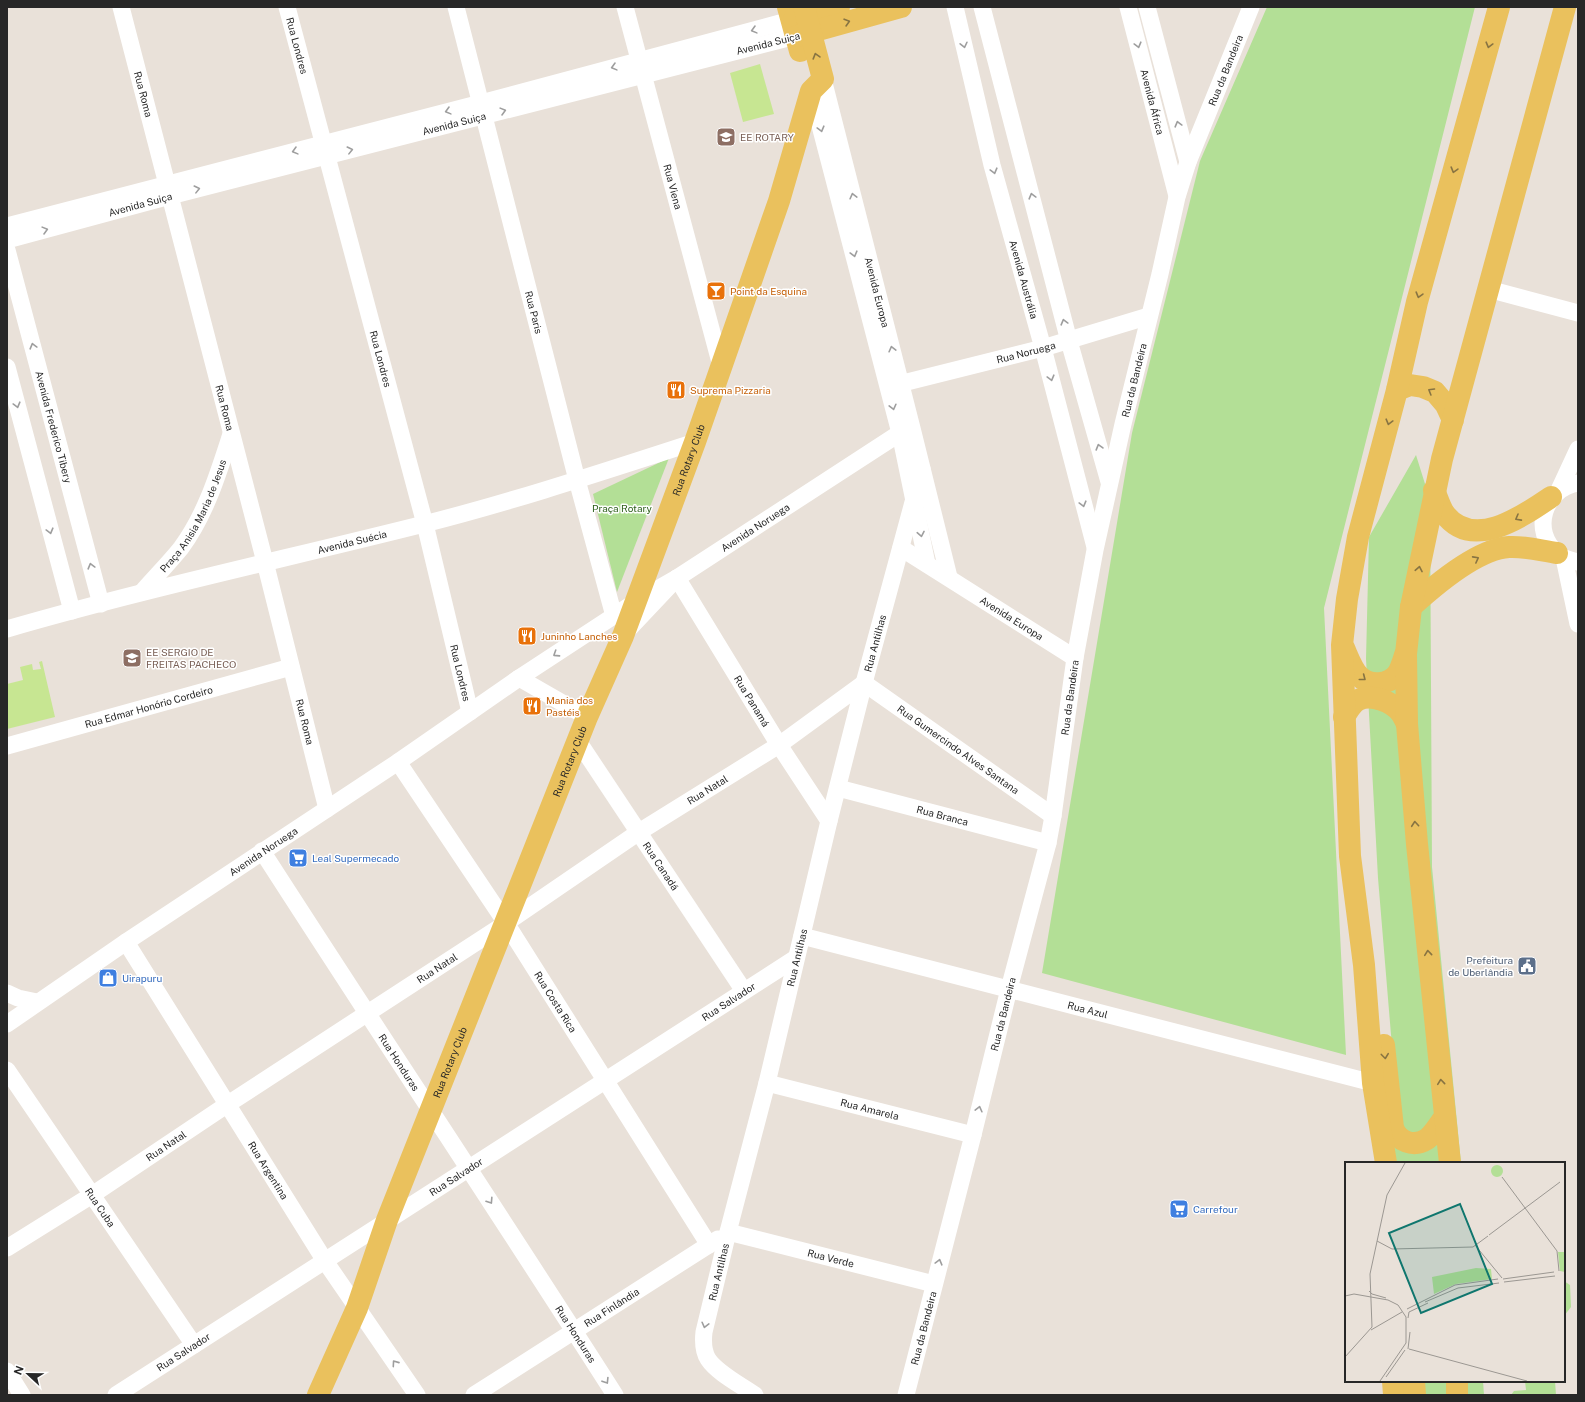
<svg xmlns="http://www.w3.org/2000/svg" width="1585" height="1402" font-family="'Public Sans',sans-serif">
<style>
.green{fill:#b3df96}
.pitch{fill:#c7e692}
.lines{fill:none;stroke-linecap:round;stroke-linejoin:round}
.minor{stroke:#fff;stroke-width:17}
.major{stroke:#eac15d;stroke-width:22}
.oneway{stroke:#887442}
.oneway2{stroke:#9e9e9e}
.labels{text-anchor:middle;stroke-width:3;stroke-linejoin:round;paint-order:stroke}
.street-label{font-size:10px;fill:#272727;stroke:#fff}
.education-label{font-size:10px;fill:#785e54;stroke:#fff;text-anchor:start}
.food-label{font-size:10px;fill:#c56008;stroke:#fff;text-anchor:start}
.park-label{font-size:10px;fill:#2e601b;stroke:#fff}
.shop-label{font-size:10px;fill:#366cbe;stroke:#fff;text-anchor:start}
.service-label{font-size:10px;fill:#4e5e75;stroke:#fff;text-anchor:end}
.inset-road{fill:none;stroke:#9b9792;stroke-width:1}
.view{fill:#0f766e;fill-opacity:0.15;stroke:#0f766e;stroke-width:2}
.inset-edge{fill:none;stroke:#272727;stroke-width:2}
</style>
<rect width="100%" height="100%" fill="#e9e1d9"/>
<g class="green">
<path d="M1267,7H1475L1324,608L1346,1055L1042,973L1132,433L1200,161Z"/>
<path d="M1416,455L1430,500L1432,867L1461,1163H1395L1392,1132L1399,1131L1378,878L1366,659L1369,537Z"/>
<path d="M669,458L617,592L593,494Z"/>
<path d="M1564,1281L1570,1285L1571,1307L1564,1316Z"/>
<path d="M1402,1381H1483L1484,1395H1399Z"/>
<path d="M1525,1381H1555L1556,1395H1511L1514,1391L1526,1390Z"/>
</g>
<g class="pitch">
<path d="M760,64L774,114L743,122L730,73Z"/>
<path d="M42,661L55,717L7,729V684L23,680L20,667L32,664L33,670L41,669L39,662Z"/>
</g>
<g class="lines">
<g class="minor">
<path id="s1" d="M121,7L265,562L327,809"/>
<path id="s2" d="M287,7L425,524L470,712"/>
<path id="s3" d="M456,7L577,480L614,616"/>
<path id="s4" d="M625,7L721,366"/>
<path id="s5" d="M955,7L992,165L1043,348L1095,547"/>
<path d="M982,7L1069,341L1109,482"/>
<path id="s6" d="M1128,7L1177,196"/>
<path d="M1147,7L1188,162"/>
<path id="s7" d="M823,79L912,428L949,577"/>
<path d="M811,91L900,433L927,564"/>
<path d="M7,226L481,103L791,20"/>
<path id="s8" d="M7,240L170,196L796,36"/>
<path id="s9" d="M7,250L101,604"/>
<path d="M1488,289L1578,313"/>
<path d="M7,367L72,611"/>
<path id="s10" d="M891,386L1043,348L1149,316"/>
<path d="M1578,483C1544,489 1530,531 1558,554C1564,559 1571,560 1578,562"/>
<path d="M1559,490L1578,449"/>
<path id="s11" d="M901,548L1075,658"/>
<path d="M1564,558L1578,624"/>
<path id="s12" d="M677,578L779,745L829,821"/>
<path id="s13" d="M142,592C155,577 169,563 181,548C206,514 218,474 231,434"/>
<path id="s14" d="M7,629C145,589 285,559 424,524C515,501 605,471 695,442"/>
<path id="s15" d="M627,631L677,578L900,433L910,429"/>
<path d="M519,678L587,717"/>
<path id="s16" d="M578,741L744,991"/>
<path id="s17" d="M7,746L291,667"/>
<path id="s18" d="M398,762L506,923L709,1245"/>
<path id="s19" d="M838,788L1048,843"/>
<path id="s20" d="M262,851C379,1033 499,1213 615,1395"/>
<path id="s21" d="M802,936L1373,1083"/>
<path id="s22" d="M126,942L325,1261L417,1395"/>
<path d="M7,993L18,998L37,1002"/>
<path id="s23" d="M7,1024L126,942L398,762L519,678L635,602L677,578"/>
<path id="s24" d="M7,1070L194,1345"/>
<path id="s25" d="M767,1083L973,1135"/>
<path id="s26" d="M728,1232L934,1284"/>
<path id="s27" d="M7,1248L92,1195L228,1104L506,923L639,832L779,745L864,683L1053,816"/>
<path d="M7,1371L22,1395"/>
<path id="s28" d="M116,1395L796,958"/>
<path id="s29" d="M474,1395L718,1239"/>
<path id="s30" d="M755,1395C741,1385 717,1373 708,1359C703,1351 703,1341 704,1332L728,1232L767,1083L829,821L864,683L922,469"/>
<path id="s31" d="M906,1395L973,1135L1009,989L1048,843L1053,816L1075,658L1095,550L1123,424L1160,274L1177,197L1188,162L1251,7"/>
</g>
<g class="major">
<path d="M788,7L800,51"/>
<path d="M794,19L839,7"/>
<path d="M797,36L901,7"/>
<path d="M1397,390L1410,385L1423,387L1435,392L1446,405L1453,420"/>
<path d="M1434,490C1437,497 1440,507 1444,513C1472,552 1523,516 1551,497"/>
<path d="M1411,607C1434,586 1477,549 1509,547C1525,546 1542,551 1557,553"/>
<path d="M1344,648C1348,657 1352,669 1359,676C1370,687 1389,685 1398,673C1401,668 1403,661 1405,655"/>
<path d="M1344,717C1348,711 1351,704 1358,700C1371,693 1393,702 1401,713C1403,716 1405,720 1407,724"/>
<path d="M1384,1045L1393,1128C1398,1141 1413,1148 1427,1139C1434,1134 1439,1124 1445,1117"/>
<path d="M1386,1163L1373,1083L1364,965L1350,856L1342,645L1347,599L1358,537L1397,390L1417,302L1499,7"/>
<path d="M1450,1163L1417,844L1407,724L1406,654L1411,607L1442,459L1565,7"/>
<path d="M1393,1381L1394,1395"/>
<path d="M1414,1381L1415,1395"/>
<path d="M1457,1381V1395"/>
<path id="s32" d="M318,1395L357,1308L387,1220L587,717L623,636L695,442L779,201L811,91L823,79L804,7"/>
</g>
</g>
<defs><path id="oneway-chevron" d="M-2-3.5L2.5 0L-2 3.5" fill="none" stroke-width="1.6" stroke-linecap="round" stroke-linejoin="round"/></defs>
<g class="oneway">
<use href="#oneway-chevron" transform="translate(847 22) rotate(-16)"/>
<use href="#oneway-chevron" transform="translate(1489 45) rotate(105)"/>
<use href="#oneway-chevron" transform="translate(816 56) rotate(-106)"/>
<use href="#oneway-chevron" transform="translate(1454 170) rotate(106)"/>
<use href="#oneway-chevron" transform="translate(1419 295) rotate(106)"/>
<use href="#oneway-chevron" transform="translate(1431 391) rotate(-149)"/>
<use href="#oneway-chevron" transform="translate(1389 422) rotate(105)"/>
<use href="#oneway-chevron" transform="translate(1518 518) rotate(151)"/>
<use href="#oneway-chevron" transform="translate(1476 559) rotate(-28)"/>
<use href="#oneway-chevron" transform="translate(1419 569) rotate(-79)"/>
<use href="#oneway-chevron" transform="translate(1363 678) rotate(38)"/>
<use href="#oneway-chevron" transform="translate(1415 824) rotate(-95)"/>
<use href="#oneway-chevron" transform="translate(1428 953) rotate(-96)"/>
<use href="#oneway-chevron" transform="translate(1385 1056) rotate(83)"/>
<use href="#oneway-chevron" transform="translate(1441 1082) rotate(-96)"/>
</g>
<g class="oneway2">
<use href="#oneway-chevron" transform="translate(754 30) rotate(165)"/>
<use href="#oneway-chevron" transform="translate(964 45) rotate(77)"/>
<use href="#oneway-chevron" transform="translate(1138 45) rotate(75)"/>
<use href="#oneway-chevron" transform="translate(614 67) rotate(165)"/>
<use href="#oneway-chevron" transform="translate(448 111) rotate(165)"/>
<use href="#oneway-chevron" transform="translate(503 111) rotate(-15)"/>
<use href="#oneway-chevron" transform="translate(1178 124) rotate(-105)"/>
<use href="#oneway-chevron" transform="translate(821 129) rotate(75)"/>
<use href="#oneway-chevron" transform="translate(350 150) rotate(-14)"/>
<use href="#oneway-chevron" transform="translate(295 151) rotate(165)"/>
<use href="#oneway-chevron" transform="translate(994 171) rotate(75)"/>
<use href="#oneway-chevron" transform="translate(197 189) rotate(-14)"/>
<use href="#oneway-chevron" transform="translate(853 196) rotate(-104)"/>
<use href="#oneway-chevron" transform="translate(1032 196) rotate(-105)"/>
<use href="#oneway-chevron" transform="translate(45 230) rotate(-15)"/>
<use href="#oneway-chevron" transform="translate(854 254) rotate(75)"/>
<use href="#oneway-chevron" transform="translate(1064 322) rotate(-105)"/>
<use href="#oneway-chevron" transform="translate(33 346) rotate(-105)"/>
<use href="#oneway-chevron" transform="translate(892 349) rotate(-104)"/>
<use href="#oneway-chevron" transform="translate(1051 378) rotate(75)"/>
<use href="#oneway-chevron" transform="translate(17 405) rotate(75)"/>
<use href="#oneway-chevron" transform="translate(893 407) rotate(76)"/>
<use href="#oneway-chevron" transform="translate(1099 447) rotate(-106)"/>
<use href="#oneway-chevron" transform="translate(1083 504) rotate(75)"/>
<use href="#oneway-chevron" transform="translate(50 531) rotate(75)"/>
<use href="#oneway-chevron" transform="translate(921 534) rotate(79)"/>
<use href="#oneway-chevron" transform="translate(91 566) rotate(-105)"/>
<use href="#oneway-chevron" transform="translate(556 654) rotate(147)"/>
<use href="#oneway-chevron" transform="translate(979 1109) rotate(-76)"/>
<use href="#oneway-chevron" transform="translate(490 1201) rotate(57)"/>
<use href="#oneway-chevron" transform="translate(939 1262) rotate(-75)"/>
<use href="#oneway-chevron" transform="translate(705 1325) rotate(104)"/>
<use href="#oneway-chevron" transform="translate(395 1363) rotate(-125)"/>
<use href="#oneway-chevron" transform="translate(606 1381) rotate(58)"/>
</g>
<defs>
<symbol id="school-square" viewBox="-11 -11 22 22"><rect x="-9" y="-9" width="18" height="18" rx="4" fill="#8d6e63" stroke="#fff"/><path d="M0-5L7-2L0 1L-7-2ZM-4 1L0 2.5L4 1V4Q0 6-4 4Z" fill="#fff"/></symbol>
<symbol id="bar-square" viewBox="-11 -11 22 22"><rect x="-9" y="-9" width="18" height="18" rx="4" fill="#e8710a" stroke="#fff"/><path d="M-6-5H6L.8 .8V4.5H3.5V6h-7V4.5H-.8V.8Z" fill="#fff"/></symbol>
<symbol id="restaurant-square" viewBox="-11 -11 22 22"><rect x="-9" y="-9" width="18" height="18" rx="4" fill="#e8710a" stroke="#fff"/><path d="M-5-6h1v4h1v-4h1v4h1v-4h1v5L-1.5 .5V6h-2V.5L-5-1ZM5-6V6H3V1.5H1.5Q1.5-4 5-6Z" fill="#fff"/></symbol>
<symbol id="supermarket-square" viewBox="-11 -11 22 22"><rect x="-9" y="-9" width="18" height="18" rx="4" fill="#3f7fe0" stroke="#fff"/><path d="M-6-5.5h2.5l.6 2H6L4.5 2H-2.5L-4.4-4H-6ZM-1.5 3.2a1.3 1.3 0 1 0 .1 0ZM3 3.2a1.3 1.3 0 1 0 .1 0Z" fill="#fff"/></symbol>
<symbol id="civic-square" viewBox="-11 -11 22 22"><rect x="-9" y="-9" width="18" height="18" rx="4" fill="#5c6f8a" stroke="#fff"/><path d="M-.6-6.5H3V-4.5H.6V-3L4-1V1h2V6H-6V1h2V-1L-.6-3ZM-1.2 2.5V6h2.4V2.5Z" fill="#fff"/></symbol>
<symbol id="shop-square" viewBox="-11 -11 22 22"><rect x="-9" y="-9" width="18" height="18" rx="4" fill="#3f7fe0" stroke="#fff"/><path d="M-5-2.5h2.3a2.7 3.5 0 0 1 5.4 0H5L5.5 6h-11ZM-1.5-2.5h3a1.5 2.3 0 0 0-3 0Z" fill="#fff"/></symbol>
</defs>
<g fill-rule="evenodd">
<use href="#school-square" x="715" y="126" width="22" height="22"/>
<use href="#bar-square" x="705" y="280" width="22" height="22"/>
<use href="#restaurant-square" x="665" y="379" width="22" height="22"/>
<use href="#restaurant-square" x="516" y="625" width="22" height="22"/>
<use href="#school-square" x="121" y="647" width="22" height="22"/>
<use href="#restaurant-square" x="521" y="695" width="22" height="22"/>
<use href="#supermarket-square" x="287" y="847" width="22" height="22"/>
<use href="#civic-square" x="1516" y="955" width="22" height="22"/>
<use href="#shop-square" x="97" y="967" width="22" height="22"/>
<use href="#supermarket-square" x="1168" y="1198" width="22" height="22"/>
</g>
<g class="labels">
<g class="street-label">
<text transform="translate(768 43) rotate(-14)" y="4">Avenida Suiça</text>
<text dy="4" stroke="none"><textPath href="#s2" startOffset="40">Rua Londres</textPath></text>
<text dy="4" stroke="none"><textPath href="#s31" startOffset="1365">Rua da Bandeira</textPath></text>
<text dy="4" stroke="none"><textPath href="#s1" startOffset="90">Rua Roma</textPath></text>
<text dy="4" stroke="none"><textPath href="#s6" startOffset="98">Avenida África</textPath></text>
<text dy="4" stroke="none"><textPath href="#s8" startOffset="462">Avenida Suiça</textPath></text>
<text dy="4" stroke="none"><textPath href="#s4" startOffset="186">Rua Viena</textPath></text>
<text dy="4" stroke="none"><textPath href="#s8" startOffset="138">Avenida Suiça</textPath></text>
<text dy="4" stroke="none"><textPath href="#s5" startOffset="281">Avenida Austrália</textPath></text>
<text dy="4" stroke="none"><textPath href="#s7" startOffset="220">Avenida Europa</textPath></text>
<text dy="4" stroke="none"><textPath href="#s3" startOffset="315">Rua Paris</textPath></text>
<text dy="4" stroke="none"><textPath href="#s10" startOffset="139">Rua Noruega</textPath></text>
<text dy="4" stroke="none"><textPath href="#s2" startOffset="364">Rua Londres</textPath></text>
<text dy="4" stroke="none"><textPath href="#s31" startOffset="1041">Rua da Bandeira</textPath></text>
<text dy="4" stroke="none"><textPath href="#s1" startOffset="414">Rua Roma</textPath></text>
<text dy="4" stroke="none"><textPath href="#s9" startOffset="183">Avenida Frederico Tibery</textPath></text>
<text dy="4" stroke="none"><textPath href="#s32" startOffset="1006">Rua Rotary Club</textPath></text>
<text dy="4" stroke="none"><textPath href="#s13" startOffset="93">Praça Anisia Maria de Jesus</textPath></text>
<text dy="4" stroke="none"><textPath href="#s15" startOffset="166">Avenida Noruega</textPath></text>
<text dy="4" stroke="none"><textPath href="#s14" startOffset="356">Avenida Suécia</textPath></text>
<text dy="4" stroke="none"><textPath href="#s11" startOffset="131">Avenida Europa</textPath></text>
<text dy="4" stroke="none"><textPath href="#s30" startOffset="797">Rua Antilhas</textPath></text>
<text dy="4" stroke="none"><textPath href="#s2" startOffset="688">Rua Londres</textPath></text>
<text dy="4" stroke="none"><textPath href="#s31" startOffset="717">Rua da Bandeira</textPath></text>
<text dy="4" stroke="none"><textPath href="#s12" startOffset="144">Rua Panamá</textPath></text>
<text dy="4" stroke="none"><textPath href="#s17" startOffset="147">Rua Edmar Honório Cordeiro</textPath></text>
<text dy="4" stroke="none"><textPath href="#s1" startOffset="738">Rua Roma</textPath></text>
<text dy="4" stroke="none"><textPath href="#s27" startOffset="1142">Rua Gumercindo Alves Santana</textPath></text>
<text dy="4" stroke="none"><textPath href="#s32" startOffset="682">Rua Rotary Club</textPath></text>
<text dy="4" stroke="none"><textPath href="#s27" startOffset="837">Rua Natal</textPath></text>
<text dy="4" stroke="none"><textPath href="#s19" startOffset="108">Rua Branca</textPath></text>
<text dy="4" stroke="none"><textPath href="#s23" startOffset="309">Avenida Noruega</textPath></text>
<text dy="4" stroke="none"><textPath href="#s16" startOffset="150">Rua Canadá</textPath></text>
<text dy="4" stroke="none"><textPath href="#s30" startOffset="473">Rua Antilhas</textPath></text>
<text dy="4" stroke="none"><textPath href="#s27" startOffset="513">Rua Natal</textPath></text>
<text dy="4" stroke="none"><textPath href="#s28" startOffset="728">Rua Salvador</textPath></text>
<text dy="4" stroke="none"><textPath href="#s18" startOffset="287">Rua Costa Rica</textPath></text>
<text dy="4" stroke="none"><textPath href="#s21" startOffset="295">Rua Azul</textPath></text>
<text dy="4" stroke="none"><textPath href="#s31" startOffset="393">Rua da Bandeira</textPath></text>
<text dy="4" stroke="none"><textPath href="#s20" startOffset="252">Rua Honduras</textPath></text>
<text dy="4" stroke="none"><textPath href="#s32" startOffset="358">Rua Rotary Club</textPath></text>
<text dy="4" stroke="none"><textPath href="#s25" startOffset="106">Rua Amarela</textPath></text>
<text dy="4" stroke="none"><textPath href="#s27" startOffset="189">Rua Natal</textPath></text>
<text dy="4" stroke="none"><textPath href="#s22" startOffset="269">Rua Argentina</textPath></text>
<text dy="4" stroke="none"><textPath href="#s28" startOffset="404">Rua Salvador</textPath></text>
<text dy="4" stroke="none"><textPath href="#s24" startOffset="166">Rua Cuba</textPath></text>
<text dy="4" stroke="none"><textPath href="#s26" startOffset="106">Rua Verde</textPath></text>
<text dy="4" stroke="none"><textPath href="#s30" startOffset="149">Rua Antilhas</textPath></text>
<text dy="4" stroke="none"><textPath href="#s29" startOffset="163">Rua Finlândia</textPath></text>
<text dy="4" stroke="none"><textPath href="#s31" startOffset="69">Rua da Bandeira</textPath></text>
<text dy="4" stroke="none"><textPath href="#s20" startOffset="576">Rua Honduras</textPath></text>
<text dy="4" stroke="none"><textPath href="#s28" startOffset="80">Rua Salvador</textPath></text>
</g>
<g class="education-label">
<text x="740" y="141">EE ROTARY</text>
<text x="146" y="656">EE SERGIO DE<tspan x="146" dy="12">FREITAS PACHECO</tspan></text>
</g>
<g class="food-label">
<text x="730" y="295">Point da Esquina</text>
<text x="690" y="394">Suprema Pizzaria</text>
<text x="541" y="640">Juninho Lanches</text>
<text x="546" y="704">Mania dos<tspan x="546" dy="12">Pastéis</tspan></text>
</g>
<g class="park-label">
<text x="622" y="512">Praça Rotary</text>
</g>
<g class="shop-label">
<text x="312" y="862">Leal Supermecado</text>
<text x="122" y="982">Uirapuru</text>
<text x="1193" y="1213">Carrefour</text>
</g>
<g class="service-label">
<text x="1513" y="964">Prefeitura<tspan x="1513" dy="12">de Uberlândia</tspan></text>
</g>
</g>
<g transform="translate(1345 1162)">
<rect width="220" height="220" fill="#e9e1d9"/>
<path d="M146 9a6 6 0 1 1 12 0a6 6 0 1 1-12 0ZM213,90H220V110L215,109ZM131,106L146,107L147,117L111,122L89,132L87,115Z" fill="#b3df96"/>
<path class="inset-road" d="M157,15L212,89L214,109M144,73L215,20M32,79L47,87L128,85L143,74M130,83L157,116M158,117L209,110M159,120L210,114M24,129L27,132L41,136M0,134L9,132L43,138L53,143L61,155V181L35,219M80,140L113,126L154,121M62,147L110,123L153,117M63,156L64,150L83,141M26,168L57,150M63,187L65,170M64,187L182,219M0,195L27,165L25,112L42,33L60,1M41,215L60,188"/>
<path class="view" d="M115,42L147,122L76,151L44,71Z"/>
<rect width="220" height="220" class="inset-edge"/>
</g>
<rect width="1585" height="1402" fill="none" stroke="#272727" stroke-width="16"/>
<g transform="translate(28 1374) rotate(292)" stroke="#ffffff" stroke-width="3" paint-order="stroke">
<path d="M0-3L7 15L0 10L-7 15Z" fill="#272727"/>
<text y="-6" font-size="11" font-weight="bold" text-anchor="middle" fill="#272727">N</text>
</g>
</svg>
